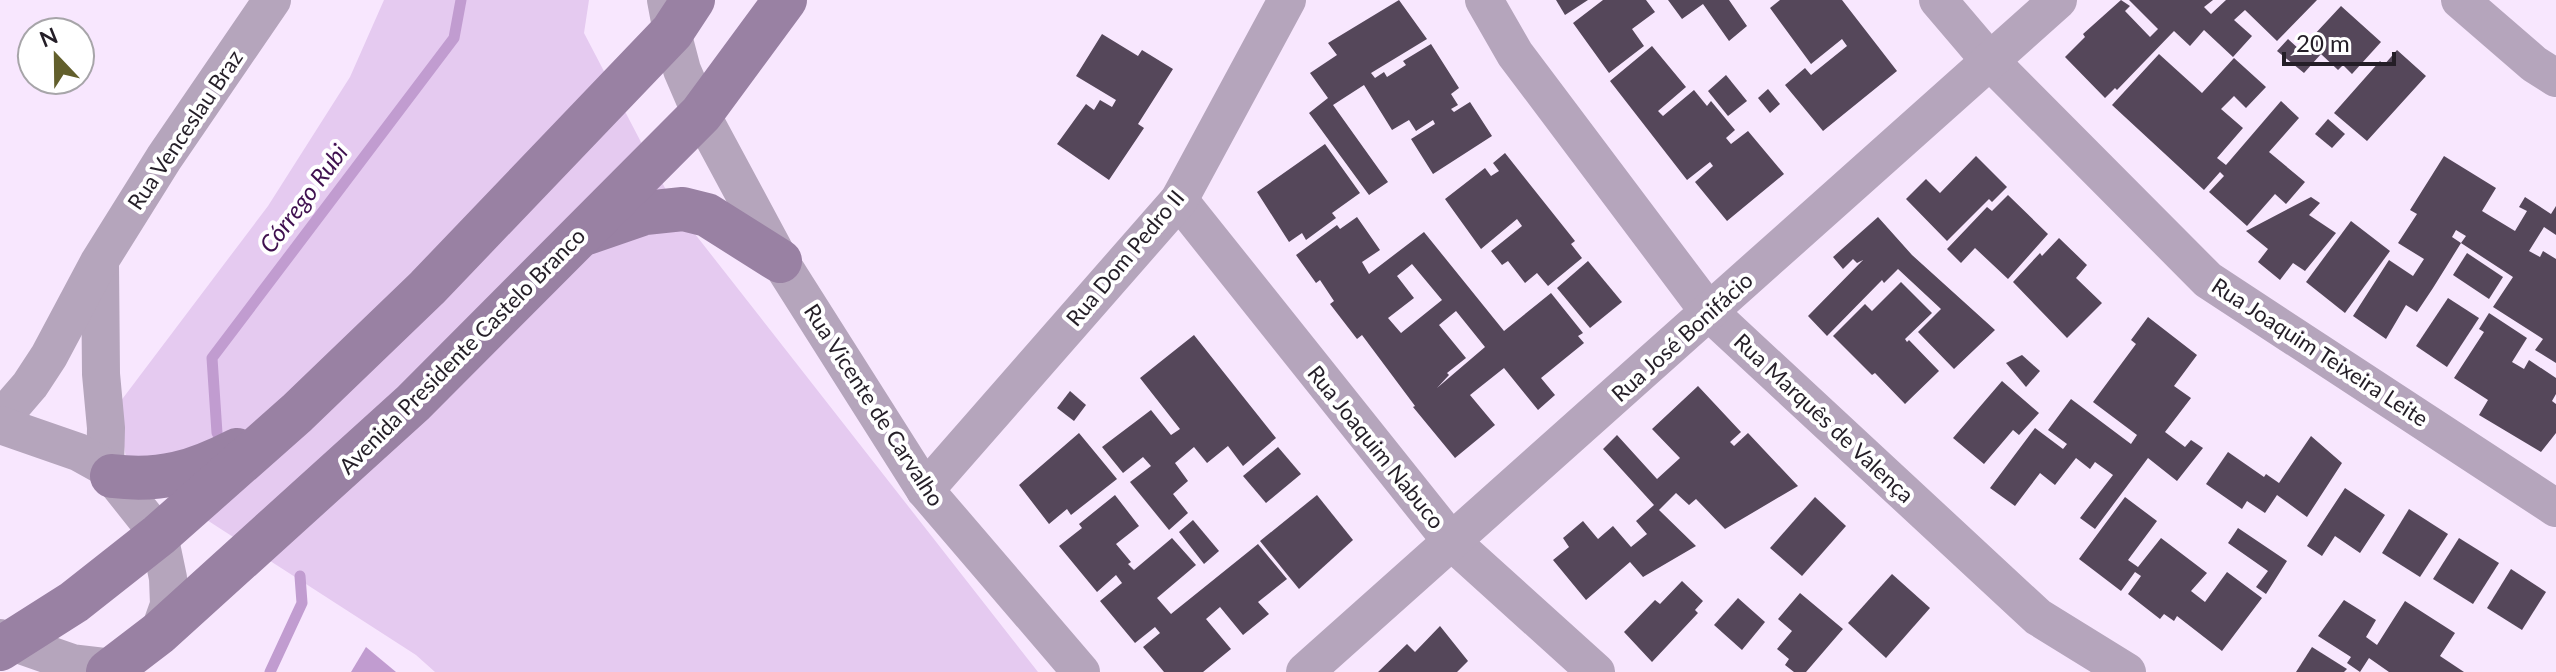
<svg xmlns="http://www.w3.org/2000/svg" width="2556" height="672" font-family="Lato,sans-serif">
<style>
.green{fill:#e5caf0}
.water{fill:#c19cd0}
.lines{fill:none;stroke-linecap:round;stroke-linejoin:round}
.stream{stroke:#c19cd0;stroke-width:11}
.building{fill:#55475a;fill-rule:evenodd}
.minor{stroke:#b5a5bc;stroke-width:38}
.secondary{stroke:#9981a3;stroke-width:44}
.labels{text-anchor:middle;stroke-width:8;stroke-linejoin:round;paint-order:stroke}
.street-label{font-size:22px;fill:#241e27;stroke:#fff}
.water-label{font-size:24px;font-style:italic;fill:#3f104f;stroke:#fff}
</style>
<rect width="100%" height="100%" fill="#f8e7fe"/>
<path class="green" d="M384,0H589L584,33L677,211L1038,672H435L416,655L128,469L117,406L268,206L350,77Z"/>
<path class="water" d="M366,647L396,672H351Z"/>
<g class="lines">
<g class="stream">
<path d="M217,433L212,358L454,38L461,0"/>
<path d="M270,672L302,603L300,576"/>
</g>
</g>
<g class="building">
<path d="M1399,0L1427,39L1371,73L1375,78L1384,72L1387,77L1406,65L1403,61L1431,44L1459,88L1451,94L1458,105L1451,109L1454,112L1470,102L1492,136L1433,174L1411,139L1435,124L1433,120L1416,131L1409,120L1392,130L1364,85L1333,105L1388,182L1369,195L1309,113L1328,98L1310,73L1337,55L1328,43Z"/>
<path d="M1556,0H1588L1565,15Z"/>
<path d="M1603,0H1646L1655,12L1632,29L1644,46L1609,73L1573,23Z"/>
<path d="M1668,0H1729L1747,26L1729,41L1703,4L1682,19Z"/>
<path d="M1780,0H1842L1897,71L1823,131L1785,85L1805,68L1811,75L1847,46L1842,39L1811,64L1770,8Z"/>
<path d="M2121,0L2130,6L2125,11L2150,37L2158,29L2129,0H2213L2204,7L2211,14L2226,0H2317L2277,41L2245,10L2234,20L2252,36L2233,57L2204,30L2190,46L2174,31L2117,90L2115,88L2105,98L2065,57L2085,37L2083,34Z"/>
<path d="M2341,6L2381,42L2352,74L2343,65L2338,70L2321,54L2304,73L2277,51L2288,39L2300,50Z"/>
<path d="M1102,34L1138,56L1142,50L1173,69L1138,124L1144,128L1109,180L1057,144L1086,104L1094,110L1100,100L1112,107L1116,100L1076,76Z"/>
<path d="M1652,46L1686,87L1658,111L1663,116L1694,90L1707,106L1711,101L1735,130L1726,138L1731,144L1748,131L1784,174L1727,221L1695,182L1713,166L1710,162L1687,180L1610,81Z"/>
<path d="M2397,50L2426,76L2367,141L2334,113L2380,61L2384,65Z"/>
<path d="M2159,54L2202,93L2234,58L2266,87L2246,108L2234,96L2221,109L2243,128L2217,158L2226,165L2281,101L2299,118L2269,152L2305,182L2286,204L2275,194L2247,226L2209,192L2224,176L2220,172L2204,190L2112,105Z"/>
<path d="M1726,75L1747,101L1728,116L1708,91Z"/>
<path d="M1768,89L1780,104L1770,113L1758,98Z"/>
<path d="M2328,119L2345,134L2332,148L2315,134Z"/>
<path d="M1325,144L1360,193L1332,213L1336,218L1306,240L1302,233L1289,242L1257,192Z"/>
<path d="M1505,153L1575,241L1571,244L1582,258L1548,286L1537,273L1525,283L1508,261L1502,265L1491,251L1522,226L1517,219L1481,249L1445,199L1485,168L1491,176L1499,171L1493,163Z"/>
<path d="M1976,156L2007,187L1992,202L1989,199L1947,241L1906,199L1926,179L1940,193Z"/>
<path d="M2444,156L2496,188L2482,211L2515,231L2527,211L2519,207L2525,197L2551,214L2556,206V235L2544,227L2529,251L2540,257L2543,251L2556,259V363L2535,350L2543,339L2493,307L2513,277L2461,243L2466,236L2456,230L2452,237L2461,243L2433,288L2417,312L2406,305L2386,339L2353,316L2389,260L2413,276L2424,259L2398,243L2417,214L2410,210Z"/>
<path d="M2008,195L2048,234L2008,279L1975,248L1961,263L1947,249L1987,207L1992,211Z"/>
<path d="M2311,197L2320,203L2309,215L2336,233L2305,271L2293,263L2280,280L2258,262L2268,249L2246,231Z"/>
<path d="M1357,217L1380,250L1362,262L1369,274L1424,232L1504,331L1551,293L1583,333L1578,336L1584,343L1541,378L1555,395L1538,410L1504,368L1470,395L1495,425L1455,458L1413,407L1415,406L1362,335L1357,339L1330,304L1334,301L1320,280L1316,283L1296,255L1337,225L1340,229ZM1412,264L1442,300L1401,333L1388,318L1414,298L1397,276ZM1456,311L1485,347L1437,388L1449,375L1447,373L1466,358L1439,325Z"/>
<path d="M1878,217L1912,255L1995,330L1954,369L1918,332L1941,309L1898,269L1884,283L1882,280L1827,336L1808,316L1863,260L1857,263L1853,259L1843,269L1833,257Z"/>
<path d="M2351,221L2390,251L2345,313L2306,282Z"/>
<path d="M2059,238L2087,265L2076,278L2102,303L2067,338L2013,282L2040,253L2042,256Z"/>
<path d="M2467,253L2503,277L2489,299L2453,275Z"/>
<path d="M1588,261L1622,302L1590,328L1557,288Z"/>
<path d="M1901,282L1932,313L1905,339L1907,342L1909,340L1939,371L1905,404L1875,373L1872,375L1833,336L1865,304L1872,311Z"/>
<path d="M2448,298L2479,318L2447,367L2416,346Z"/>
<path d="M2489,313L2527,338L2512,362L2524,369L2529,360L2556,378V394L2552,401L2556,404V433L2541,452L2479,415L2488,400L2454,378L2484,332L2479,329Z"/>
<path d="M2148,317L2197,355L2174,386L2191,398L2165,432L2185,447L2191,440L2203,448L2177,481L2148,458L2095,529L2080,518L2113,475L2095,462L2090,469L2076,458L2055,485L2040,473L2015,506L1990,488L2035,428L2063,449L2067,444L2048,430L2071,399L2131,444L2137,435L2093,402L2136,344L2131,340Z"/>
<path d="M1194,335L1276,438L1243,466L1228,446L1207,463L1194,447L1175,463L1188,481L1173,494L1188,513L1169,530L1130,482L1151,466L1143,457L1123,473L1102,447L1151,410L1171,435L1180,429L1140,378Z"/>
<path d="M2022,355L2040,371L2026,387L2006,363Z"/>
<path d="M2002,381L2039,413L2019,435L2013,430L1984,464L1953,438Z"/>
<path d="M1698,386L1741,432L1730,442L1734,446L1748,433L1798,486L1725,529L1696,499L1689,505L1676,493L1659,510L1696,546L1643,577L1630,562L1586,600L1553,560L1569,547L1563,538L1583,521L1598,539L1613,526L1631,547L1647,534L1636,521L1654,505L1603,449L1617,435L1657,479L1680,458L1652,429Z"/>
<path d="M1070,391L1086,405L1074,421L1057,408Z"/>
<path d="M1079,433L1117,479L1071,515L1067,509L1049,524L1019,485Z"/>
<path d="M2311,436L2342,463L2307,517L2277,495L2265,513L2247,501L2242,509L2206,484L2228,452L2264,477L2266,474L2279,483Z"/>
<path d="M1278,447L1301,474L1266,503L1243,476Z"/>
<path d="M2345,488L2385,515L2360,553L2335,536L2322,556L2307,546Z"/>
<path d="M1115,495L1139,526L1116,544L1131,562L1128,564L1134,570L1172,538L1196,565L1157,598L1171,614L1258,544L1287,579L1258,602L1269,614L1243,635L1220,607L1206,619L1231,649L1203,672H1164L1143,647L1160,633L1155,627L1135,643L1100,601L1122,583L1116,575L1097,592L1059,546L1082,528L1079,524Z"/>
<path d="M1317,495L1353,540L1299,589L1260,541Z"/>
<path d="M1815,497L1846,526L1802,576L1770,548Z"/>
<path d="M2125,497L2157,521L2128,560L2138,567L2161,538L2207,573L2191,591L2205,602L2227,572L2262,598L2222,651L2177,616L2174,621L2164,614L2160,619L2128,594L2141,576L2135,572L2121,591L2079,559Z"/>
<path d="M2409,509L2448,534L2420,577L2382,553Z"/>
<path d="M1193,520L1219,551L1204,564L1179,532Z"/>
<path d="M2238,528L2287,561L2266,594L2256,587L2268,571L2228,543Z"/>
<path d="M2459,538L2499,563L2473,604L2433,579Z"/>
<path d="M2511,569L2546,592L2522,630L2487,608Z"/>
<path d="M1892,574L1930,608L1886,658L1848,623Z"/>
<path d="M1682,581L1703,601L1695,610L1698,613L1652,662L1624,632L1655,600L1660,604Z"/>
<path d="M1800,593L1843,629L1806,672H1794L1785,665L1789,659L1777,649L1792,631L1778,619Z"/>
<path d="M1738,598L1765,622L1742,650L1714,625Z"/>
<path d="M2344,600L2376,620L2366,637L2377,645L2405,601L2455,633L2440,656L2464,672H2389L2369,658L2360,672L2347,663L2351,657L2318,636Z"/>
<path d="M1440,626L1468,661L1457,672H1378L1407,644L1415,652Z"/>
<path d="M2312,647L2347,669L2344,672H2296Z"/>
</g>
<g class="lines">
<g class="minor">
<path d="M666,0L672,32L682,70L701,114L780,261L925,490L1081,672"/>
<path d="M1484,0L1515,54L1709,312L2038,617L2127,672"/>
<path d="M1938,0L1990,61L2208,280L2556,508"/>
<path d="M2460,0L2534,64L2556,78"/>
<path d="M1179,200L1452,542L1596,672"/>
<path d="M100,264L101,374L106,428L105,467"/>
<path d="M0,420L30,385L49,356L99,262L164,158L272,0"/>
<path d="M0,425L78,452L105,467L159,535L168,578L169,605L159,633"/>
<path d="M925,490L1179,200L1287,0"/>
<path d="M0,638L72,663L115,668"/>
<path d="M1305,672L2058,0"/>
</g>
<g class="secondary">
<path d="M587,233L645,213L683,209L707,215L780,261"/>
<path d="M112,476C161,482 194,472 237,450"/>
<path d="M0,649L74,602L159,535L297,413L427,288L672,32L693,0"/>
<path d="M108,672L159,633L413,403L701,114L785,0"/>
</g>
</g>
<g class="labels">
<g class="street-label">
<text transform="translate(185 130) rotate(-56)" y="8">Rua Venceslau Braz</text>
<text transform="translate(1125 258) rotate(-50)" y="8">Rua Dom Pedro II</text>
<text transform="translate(1682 337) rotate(-42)" y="8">Rua José Bonifácio</text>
<text transform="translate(462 351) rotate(-45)" y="8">Avenida Presidente Castelo Branco</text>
<text transform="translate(2320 352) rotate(33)" y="8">Rua Joaquim Teixeira Leite</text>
<text transform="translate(874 405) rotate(57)" y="8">Rua Vicente de Carvalho</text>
<text transform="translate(1824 418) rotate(43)" y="8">Rua Marquês de Valença</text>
<text transform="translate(1376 447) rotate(51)" y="8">Rua Joaquim Nabuco</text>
</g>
<g class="water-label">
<text transform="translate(304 199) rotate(-53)" y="8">Córrego Rubi</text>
</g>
</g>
<g transform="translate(56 56) rotate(338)"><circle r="38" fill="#ffffff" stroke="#a7a5a9" stroke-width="2"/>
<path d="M0-6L14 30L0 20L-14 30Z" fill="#625f2c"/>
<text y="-12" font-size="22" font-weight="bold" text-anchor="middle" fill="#241e27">N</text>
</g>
<path d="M2284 52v12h110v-12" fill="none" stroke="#241e27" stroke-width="4"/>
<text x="2296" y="52" font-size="24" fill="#241e27" stroke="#ffffff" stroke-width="6" paint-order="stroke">20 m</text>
</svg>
